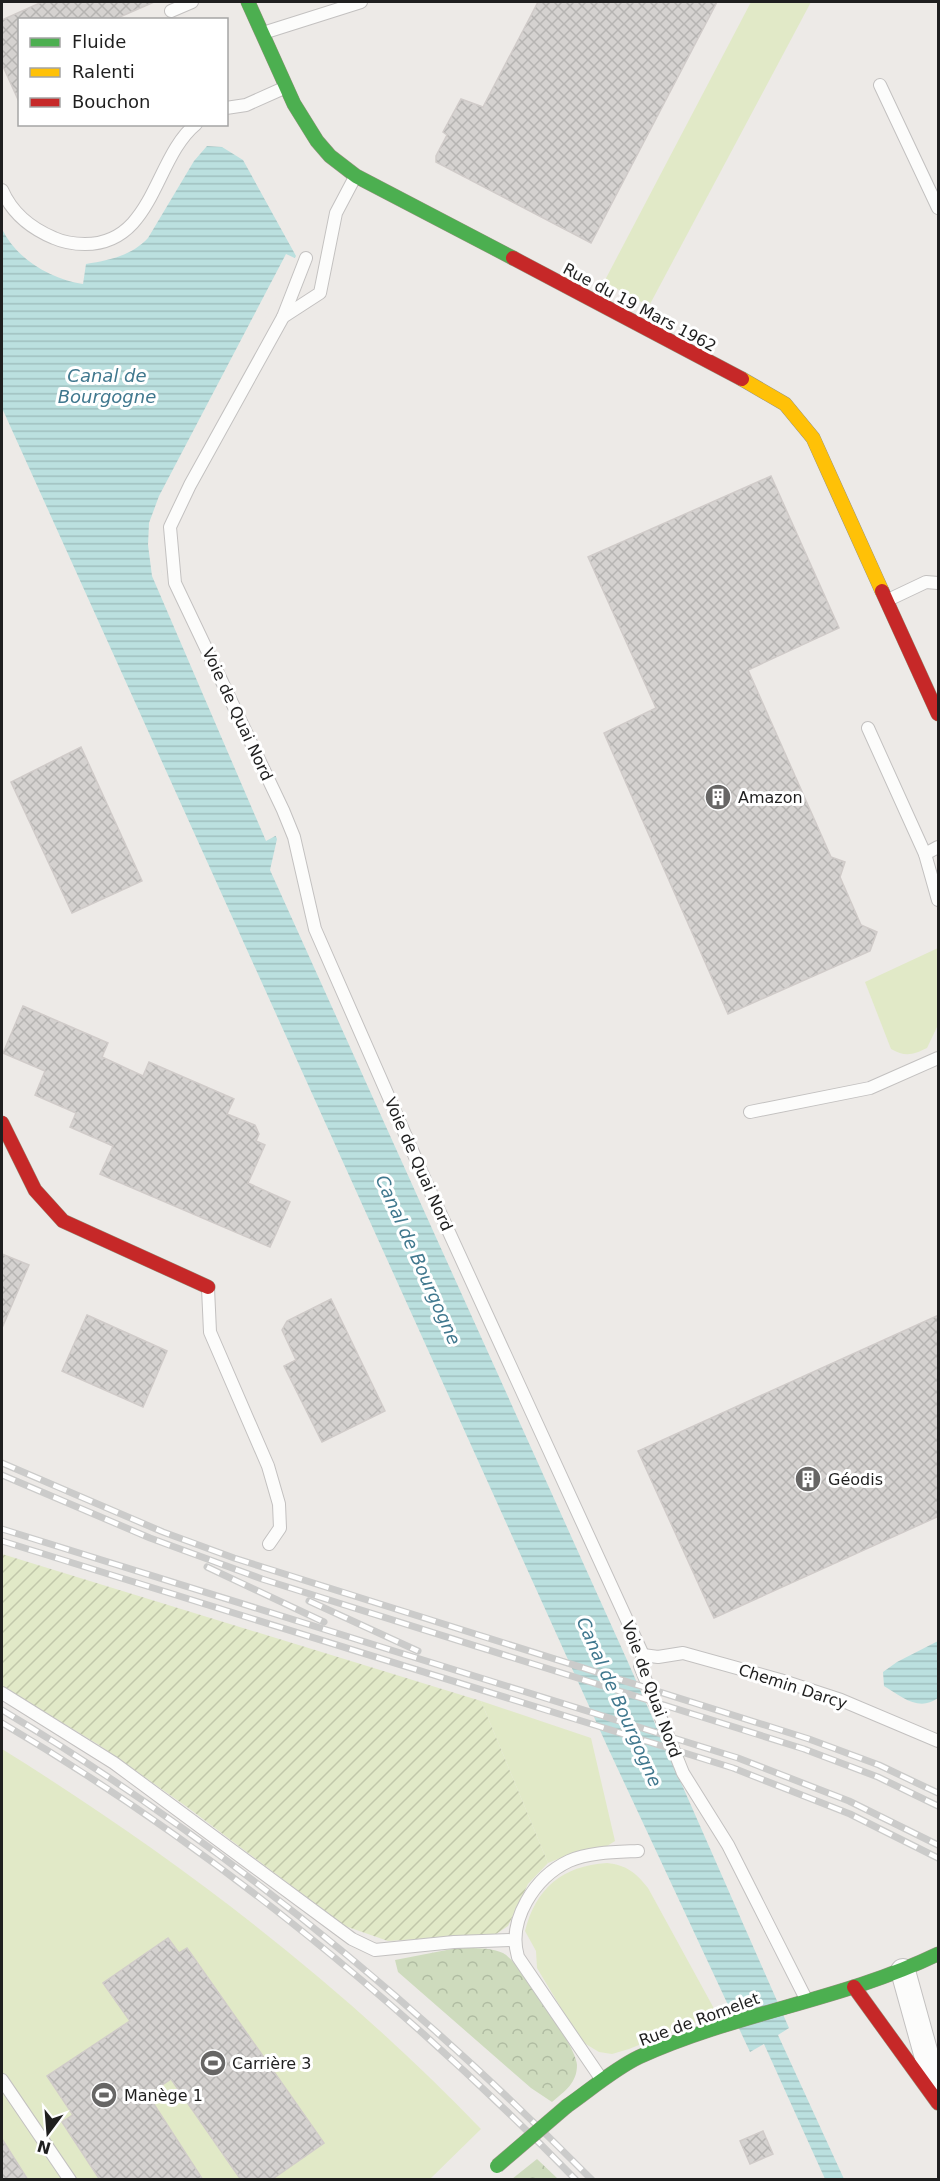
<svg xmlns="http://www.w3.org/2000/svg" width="940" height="2181" font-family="'DejaVu Sans',sans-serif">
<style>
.grass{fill:#e1e9c7}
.forest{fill:url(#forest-crowns)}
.garden{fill:url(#garden-furrows)}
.water{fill:url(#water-rules)}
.pier{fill:#edeae7}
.building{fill:url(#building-cross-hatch);stroke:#d0cbc9;stroke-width:1.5}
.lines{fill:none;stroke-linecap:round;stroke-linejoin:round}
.lane-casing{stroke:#c3c1c0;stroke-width:14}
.street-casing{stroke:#c3c1c0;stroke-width:26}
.fast-casing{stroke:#979480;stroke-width:15}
.slow-casing{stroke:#979480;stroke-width:15}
.jam-casing{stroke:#979480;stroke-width:15}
.lane{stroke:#fcfcfb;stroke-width:12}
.street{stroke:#fcfcfb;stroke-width:24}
.fast{stroke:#4caf50;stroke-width:14}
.slow{stroke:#ffc107;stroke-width:14}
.jam{stroke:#c62828;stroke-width:14}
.rail-casing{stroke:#cbcbca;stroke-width:7}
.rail{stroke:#fff;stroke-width:4.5;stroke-dasharray:14;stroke-linecap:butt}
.fast-bridge-casing{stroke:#979480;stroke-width:15;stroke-linecap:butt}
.fast-bridge{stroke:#4caf50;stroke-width:14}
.labels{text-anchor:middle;stroke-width:6;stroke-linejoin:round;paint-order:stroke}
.street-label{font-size:16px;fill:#1f1f1f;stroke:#fff}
.poi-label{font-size:16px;fill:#1f1f1f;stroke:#fff;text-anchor:start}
.water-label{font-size:18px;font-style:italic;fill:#40788e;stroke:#fff}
</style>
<defs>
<pattern id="forest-crowns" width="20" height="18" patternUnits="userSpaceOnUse" patternTransform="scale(1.5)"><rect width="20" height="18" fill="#cedbbd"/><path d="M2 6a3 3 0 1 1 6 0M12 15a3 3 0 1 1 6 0" fill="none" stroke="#b0bca2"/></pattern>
<pattern id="garden-furrows" width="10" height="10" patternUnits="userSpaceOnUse" patternTransform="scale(1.5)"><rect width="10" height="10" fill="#e1e9c7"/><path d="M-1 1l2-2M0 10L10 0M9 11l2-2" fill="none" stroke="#c1c7aa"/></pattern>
<pattern id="water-rules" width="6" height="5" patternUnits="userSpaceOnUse" patternTransform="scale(1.5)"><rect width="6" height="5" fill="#bbe0df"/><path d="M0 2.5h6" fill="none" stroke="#a0c0bf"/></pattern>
<pattern id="building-cross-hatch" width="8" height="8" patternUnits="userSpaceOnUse" patternTransform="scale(1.5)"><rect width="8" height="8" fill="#d5d2d0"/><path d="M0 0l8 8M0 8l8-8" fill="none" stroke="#b6b4b2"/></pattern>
</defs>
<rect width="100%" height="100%" fill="#edeae7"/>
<g class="grass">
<path d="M751,2H811L649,306L604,282Z"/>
<path d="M938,948L937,1027L927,1048C913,1055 905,1057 891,1049L865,982Z"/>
<path d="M481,1701L591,1738L615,1841L604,1848L573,1853L548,1863Z"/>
<path d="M2,1749C174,1856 340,1982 481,2129L430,2179H2Z"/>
<path d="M607,1863C627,1865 636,1873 648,1888L717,2014L629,2049L612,2054L599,2052L584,2043L567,2018L537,1968L536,1951L525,1931C536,1888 562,1866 607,1863Z"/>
</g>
<g class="forest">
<path d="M457,1948C472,1948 489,1947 503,1953C519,1961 577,2048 577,2065C577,2083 565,2091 552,2102L531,2088L398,1972L395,1960Z"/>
<path d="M537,2159L558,2179H512Z"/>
</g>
<path class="garden" d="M2,1554L481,1701L548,1863L528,1884L508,1926L496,1934L388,1941L345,1926L187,1807L99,1745L2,1686Z"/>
<g class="water">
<path d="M207,146L222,147L243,160L296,256L166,499C152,541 156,558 170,598L277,839L270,870L627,1660L789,2028L778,2035L844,2179H825L764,2044L750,2052L608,1748L2,408V229C17,260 51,279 83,284L86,264C110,260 131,256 148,238L194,161Z"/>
<path d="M938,1641V1698C919,1712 902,1697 884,1686L883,1672L897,1662Z"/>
</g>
<path class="pier" d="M286,254L297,259L169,500L161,524L158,546L162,573L279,834L266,841L152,576L148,545L149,523L159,496Z"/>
<g class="building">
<path d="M42,2H154L113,20H20V104L2,64V20Z"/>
<path d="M538,2H717L591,243L436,162V156L447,135L443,132L461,99L483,107Z"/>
<path d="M771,476L839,628L748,670L831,857L845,862L840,877L861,925L877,932L870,951L728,1014L604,733L656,708L588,557Z"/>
<path d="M81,747L142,881L72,913L11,782Z"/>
<path d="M23,1006L108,1043L102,1057L143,1076L149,1062L234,1099L227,1114L255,1125L259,1134L256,1141L265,1145L248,1183L290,1202L270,1247L100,1174L113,1146L70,1127L76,1113L35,1095L45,1071L3,1053Z"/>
<path d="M2,1254L29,1265L2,1328Z"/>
<path d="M331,1299L385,1411L322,1442L284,1366L296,1360L282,1330L287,1321Z"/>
<path d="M87,1315L167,1351L143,1407L62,1371Z"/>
<path d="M939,1315V1516L714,1618L638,1451Z"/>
<path d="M168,1938L179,1953L187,1948L324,2143L271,2180H241L171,2079L148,2095L203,2180H100L62,2122L73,2115L47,2076L130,2021L103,1983Z"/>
<path d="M763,2131L773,2154L750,2164L740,2141Z"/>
<path d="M2,2139L28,2180H2Z"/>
</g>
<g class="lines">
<defs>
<g id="lane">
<path d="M171,11L192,2"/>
<path d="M263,33L361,2"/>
<path d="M880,85L938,208"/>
<path d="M226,108L246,105L284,88"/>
<path d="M355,177L336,213L320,293L283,317L190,485L170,527L175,583L283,810L294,837L315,929L426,1182L643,1655L640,1666L683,1773L728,1845L806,1999"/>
<path d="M2,190C12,213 30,228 54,238C65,243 73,244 85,244C154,244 154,158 196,124"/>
<path d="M283,317L306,258"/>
<path d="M888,600L926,582L938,583"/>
<path d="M868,728L925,854L938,900"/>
<path d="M925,854L938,847"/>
<path d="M750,1112L870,1088L938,1058"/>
<path d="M208,1288L210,1332L268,1466L279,1504L280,1528L269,1544"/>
<path d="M643,1655L658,1657L683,1653L780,1680L841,1700L938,1741"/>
<path d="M2,1693L114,1763L352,1939L375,1950L454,1942L513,1940"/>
<path d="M2,2080L70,2180"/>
<path d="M602,2080L518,1957C507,1920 535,1877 569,1861C589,1852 616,1852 638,1851"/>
</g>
<path id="street" d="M903,1971L936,2090"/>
<g id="fast">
<path d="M248,2L294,104L317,141L330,156L356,176L513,258"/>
<path d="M567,2106C590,2090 614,2069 639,2057C735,2013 843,2000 938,1954"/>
</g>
<path id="slow" d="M742,379L785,404L813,438L882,591"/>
<g id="jam">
<path d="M513,258L742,379"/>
<path d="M882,591L938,714"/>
<path d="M2,1123L35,1190L63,1221L208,1287"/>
<path d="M854,1987L938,2103"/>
</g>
</defs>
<use href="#lane" class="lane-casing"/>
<use href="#street" class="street-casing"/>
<use href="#fast" class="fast-casing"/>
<use href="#slow" class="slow-casing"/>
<use href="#jam" class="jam-casing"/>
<use href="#lane" class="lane"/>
<use href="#street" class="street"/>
<use href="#fast" class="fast"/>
<use href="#slow" class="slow"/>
<use href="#jam" class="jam"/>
<defs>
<g id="rail">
<path d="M2,1463L163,1532L234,1558L809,1739L879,1765L938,1793"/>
<path d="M2,1475L150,1538L262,1579L804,1749L878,1777L938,1806"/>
<path d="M2,1529L738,1758L849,1801L938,1845"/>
<path d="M2,1541L733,1768L850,1814L938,1858"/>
<path d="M207,1567L324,1622"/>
<path d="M309,1601L418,1651"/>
<path d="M2,1710C218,1839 415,2001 592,2180"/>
<path d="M2,1723C210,1845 407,2007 576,2180"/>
</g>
</defs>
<use href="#rail" class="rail-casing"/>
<use href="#rail" class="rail"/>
<defs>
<path id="fast-bridge" d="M497,2166L567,2106"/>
</defs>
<use href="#fast-bridge" class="fast-bridge-casing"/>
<use href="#fast-bridge" class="fast-bridge"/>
</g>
<defs>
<symbol id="building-disc" viewBox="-11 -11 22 22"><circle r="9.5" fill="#676665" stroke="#fff"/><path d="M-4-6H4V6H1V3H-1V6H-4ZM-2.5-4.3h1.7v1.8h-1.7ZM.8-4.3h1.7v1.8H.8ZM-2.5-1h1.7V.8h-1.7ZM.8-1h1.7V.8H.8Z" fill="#fff"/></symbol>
<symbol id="stadium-disc" viewBox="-11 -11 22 22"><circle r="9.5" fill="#676665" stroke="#fff"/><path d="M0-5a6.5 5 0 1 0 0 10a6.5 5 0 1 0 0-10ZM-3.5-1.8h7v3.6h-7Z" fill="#fff"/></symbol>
</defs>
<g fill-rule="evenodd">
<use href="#building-disc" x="703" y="782" width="30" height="30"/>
<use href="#building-disc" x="793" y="1464" width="30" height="30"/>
<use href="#stadium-disc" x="198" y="2048" width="30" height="30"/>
<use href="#stadium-disc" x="89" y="2080" width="30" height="30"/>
</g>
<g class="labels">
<g class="street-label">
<text transform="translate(640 307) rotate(28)" y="6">Rue du 19 Mars 1962</text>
<text transform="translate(238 714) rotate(65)" y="6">Voie de Quai Nord</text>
<text transform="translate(419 1164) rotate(66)" y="6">Voie de Quai Nord</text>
<text transform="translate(793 1686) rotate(18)" y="6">Chemin Darcy</text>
<text transform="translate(652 1689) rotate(70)" y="6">Voie de Quai Nord</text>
<text transform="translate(699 2019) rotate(-20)" y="6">Rue de Romelet</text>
</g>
<g class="poi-label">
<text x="738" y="803">Amazon</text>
<text x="828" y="1485">Géodis</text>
<text x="232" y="2069">Carrière 3</text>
<text x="124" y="2101">Manège 1</text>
</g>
<g class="water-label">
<text x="107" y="382">Canal de<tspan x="107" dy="21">Bourgogne</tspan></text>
<text transform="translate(418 1260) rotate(66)" y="6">Canal de Bourgogne</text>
<text transform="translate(619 1702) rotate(66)" y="6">Canal de Bourgogne</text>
</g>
</g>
<rect width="940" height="2181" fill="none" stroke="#1f1f1f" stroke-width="6"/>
<rect x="18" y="18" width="210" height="108" fill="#ffffff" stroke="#a5a5a5" stroke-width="1.5"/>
<rect x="30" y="38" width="30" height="9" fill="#4caf50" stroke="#a5a5a5" stroke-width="1.5"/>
<text x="72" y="48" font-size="18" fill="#1f1f1f">Fluide</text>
<rect x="30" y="68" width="30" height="9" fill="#ffc107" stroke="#a5a5a5" stroke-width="1.5"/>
<text x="72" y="78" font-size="18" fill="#1f1f1f">Ralenti</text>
<rect x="30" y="98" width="30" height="9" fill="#c62828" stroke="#a5a5a5" stroke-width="1.5"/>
<text x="72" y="108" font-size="18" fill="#1f1f1f">Bouchon</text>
<g transform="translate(48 2133) rotate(196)" stroke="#ffffff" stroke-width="4.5" paint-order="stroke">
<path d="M0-4.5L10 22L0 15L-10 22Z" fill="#1f1f1f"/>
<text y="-9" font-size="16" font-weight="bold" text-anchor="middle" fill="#1f1f1f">N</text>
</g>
</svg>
